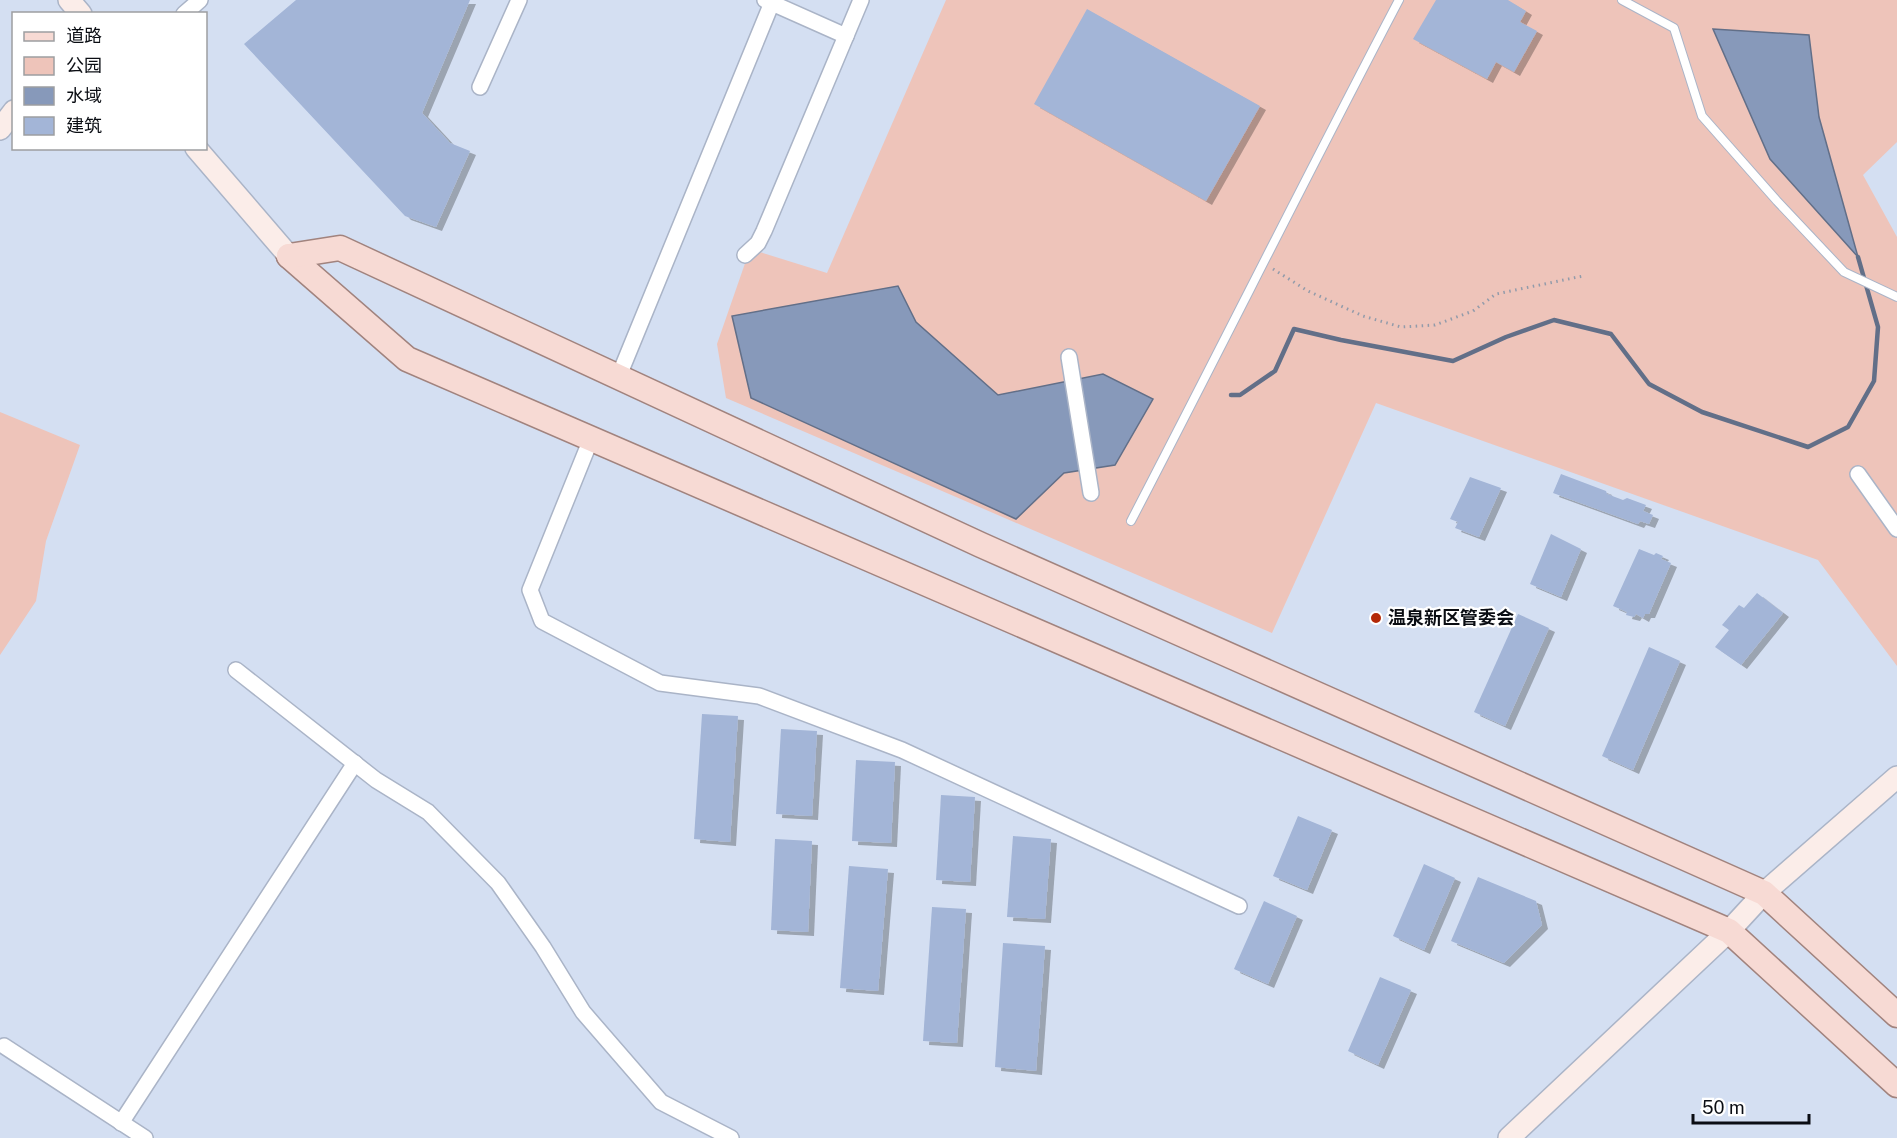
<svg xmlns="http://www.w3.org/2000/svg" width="1897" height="1138" font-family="'Public Sans','Noto Sans SC',sans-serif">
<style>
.green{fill:#eec4ba}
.water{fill:#8799ba;stroke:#626f88;stroke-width:1.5}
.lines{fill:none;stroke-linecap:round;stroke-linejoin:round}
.stream{stroke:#626f88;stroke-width:4.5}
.building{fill:#a3b5d7;filter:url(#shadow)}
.lane-casing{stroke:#aab4c7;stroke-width:10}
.street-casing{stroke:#aab4c7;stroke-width:18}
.secondary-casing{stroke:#aab4c7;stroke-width:24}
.primary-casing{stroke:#a1837e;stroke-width:27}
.path{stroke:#929baa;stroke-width:3;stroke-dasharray:1.5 4.5;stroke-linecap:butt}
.lane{stroke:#fff;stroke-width:8}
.street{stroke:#fff;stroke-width:15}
.secondary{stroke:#fbede9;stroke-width:21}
.primary{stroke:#f7dad4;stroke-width:24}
.poi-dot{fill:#b42908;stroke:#fff;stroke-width:2}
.labels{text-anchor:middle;stroke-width:4.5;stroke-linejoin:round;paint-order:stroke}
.poi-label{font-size:18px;font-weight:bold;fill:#0a0d13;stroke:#fff;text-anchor:start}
</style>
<defs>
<filter id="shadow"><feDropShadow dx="6" dy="4" stdDeviation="0" flood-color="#0004"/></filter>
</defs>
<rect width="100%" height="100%" fill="#d4dff2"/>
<g class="green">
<path d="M946,0H1897V142L1863,175L1897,237V666L1818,560L1376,403L1272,633L726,398L717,344L750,249L827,273Z"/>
<path d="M0,412L80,445L46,541L36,601L0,655Z"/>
</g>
<g class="water">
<path d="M1713,29L1809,35L1819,117L1858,257L1770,159Z"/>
<path d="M898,286L916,322L998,395L1103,374L1153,399L1115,465L1064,473L1016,519L751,398L732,316Z"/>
</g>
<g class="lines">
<path class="stream" d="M1231,395H1240L1275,371L1294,329L1341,340L1453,361L1506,337L1554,320L1611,334L1649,384L1702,412L1808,447L1848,427L1874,381L1878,327L1858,257"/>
</g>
<g class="building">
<path d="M296,0H470L422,113L450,143L470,151L436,227L405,216L244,44Z"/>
<path d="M1436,0H1508L1526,11L1520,22L1537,31L1514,72L1496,62L1487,79L1413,39Z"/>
<path d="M1087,9L1260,106L1206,201L1034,104Z"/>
<path d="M1561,474L1606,491L1607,494L1623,500L1627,498L1646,505L1643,511L1653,515L1649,524L1640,521L1638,524L1553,493Z"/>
<path d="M1470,477L1501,488L1479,537L1455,528L1458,522L1450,519Z"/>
<path d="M1551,534L1581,549L1561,597L1530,584Z"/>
<path d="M1639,549L1654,555L1656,553L1663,556L1661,559L1671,563L1649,614H1645L1643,618L1636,614L1634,617L1626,615L1627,612L1613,606Z"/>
<path d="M1757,593L1783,613L1741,665L1715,647L1729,630L1722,625L1739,605L1744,608Z"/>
<path d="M1518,614L1549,628L1505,726L1474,712Z"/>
<path d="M1649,647L1680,661L1633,770L1602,756Z"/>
<path d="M702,714L738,716L730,842L694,839Z"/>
<path d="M781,729L817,731L812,816L776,814Z"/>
<path d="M856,760L895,762L891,843L852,841Z"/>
<path d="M941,795L975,797L970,882L936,880Z"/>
<path d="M1298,816L1332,830L1307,890L1273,876Z"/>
<path d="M1013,836L1051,839L1045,919L1007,917Z"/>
<path d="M775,839L812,841L808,932L771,930Z"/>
<path d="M1424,864L1455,878L1424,950L1393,936Z"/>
<path d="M849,866L888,869L878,991L840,988Z"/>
<path d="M1478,877L1536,901L1542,925L1504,963L1451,941Z"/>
<path d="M1264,901L1297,916L1268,984L1234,969Z"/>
<path d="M932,907L966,909L957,1043L923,1041Z"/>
<path d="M1003,943L1045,946L1036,1071L995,1067Z"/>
<path d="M1380,977L1411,990L1378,1065L1348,1051Z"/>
</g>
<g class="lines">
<defs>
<g id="lane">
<path d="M1622,0L1674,28L1702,116L1777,201L1844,272L1897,297"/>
<path d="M1131,521C1221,348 1308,173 1399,0"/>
</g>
<g id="street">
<path d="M765,0L846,36"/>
<path d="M184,14L200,0"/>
<path d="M480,87L519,0"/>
<path d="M745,255L758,243L764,231L861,0"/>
<path d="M1069,357L1091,493"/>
<path d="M618,378L773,0"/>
<path d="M591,439L530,590L542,621L660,683L759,696L902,750L1239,906"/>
<path d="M1858,474L1897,529"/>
<path d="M236,670L376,780L428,812L498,883L543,947L583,1012L661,1102L731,1138"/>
<path d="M4,1046L145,1138"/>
<path d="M121,1123L355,763"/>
</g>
<g id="secondary">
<path d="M69,0L81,14"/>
<path d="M0,129L14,111"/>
<path d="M196,148L289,256"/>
<path d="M1509,1138L1729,931L1764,893L1897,777"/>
</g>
<g id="primary">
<path d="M289,256L407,359L1729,931L1897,1085"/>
<path d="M289,256L340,248L981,545L1764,893L1897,1015"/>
</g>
</defs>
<use href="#lane" class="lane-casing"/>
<use href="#street" class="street-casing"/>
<use href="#secondary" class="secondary-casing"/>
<use href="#primary" class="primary-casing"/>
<path class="path" d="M1273,269L1308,291L1363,316L1401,327L1435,325L1473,311L1496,294L1583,276"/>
<use href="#lane" class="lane"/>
<use href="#street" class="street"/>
<use href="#secondary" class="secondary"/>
<use href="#primary" class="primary"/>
</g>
<circle class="poi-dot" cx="1376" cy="618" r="6"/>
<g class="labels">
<g class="poi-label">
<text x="1388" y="624">温泉新区管委会</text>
</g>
</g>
<rect x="12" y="12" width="195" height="138" fill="#ffffff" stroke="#9d9ea1" stroke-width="1.5"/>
<rect x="24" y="32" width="30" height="9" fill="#f7dad4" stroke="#9d9ea1" stroke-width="1.5"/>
<text x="66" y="42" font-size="18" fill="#0a0d13">道路</text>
<rect x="24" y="57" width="30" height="18" fill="#eec4ba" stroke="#9d9ea1" stroke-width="1.5"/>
<text x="66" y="72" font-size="18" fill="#0a0d13">公园</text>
<rect x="24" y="87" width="30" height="18" fill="#8799ba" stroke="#9d9ea1" stroke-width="1.5"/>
<text x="66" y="102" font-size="18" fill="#0a0d13">水域</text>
<rect x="24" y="117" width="30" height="18" fill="#a3b5d7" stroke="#9d9ea1" stroke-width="1.5"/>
<text x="66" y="132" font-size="18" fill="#0a0d13">建筑</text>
<path d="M1693 1114v9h116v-9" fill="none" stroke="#0a0d13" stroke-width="3"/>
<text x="1702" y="1114" font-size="18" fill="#0a0d13" stroke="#ffffff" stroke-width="4.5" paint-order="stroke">50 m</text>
</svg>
